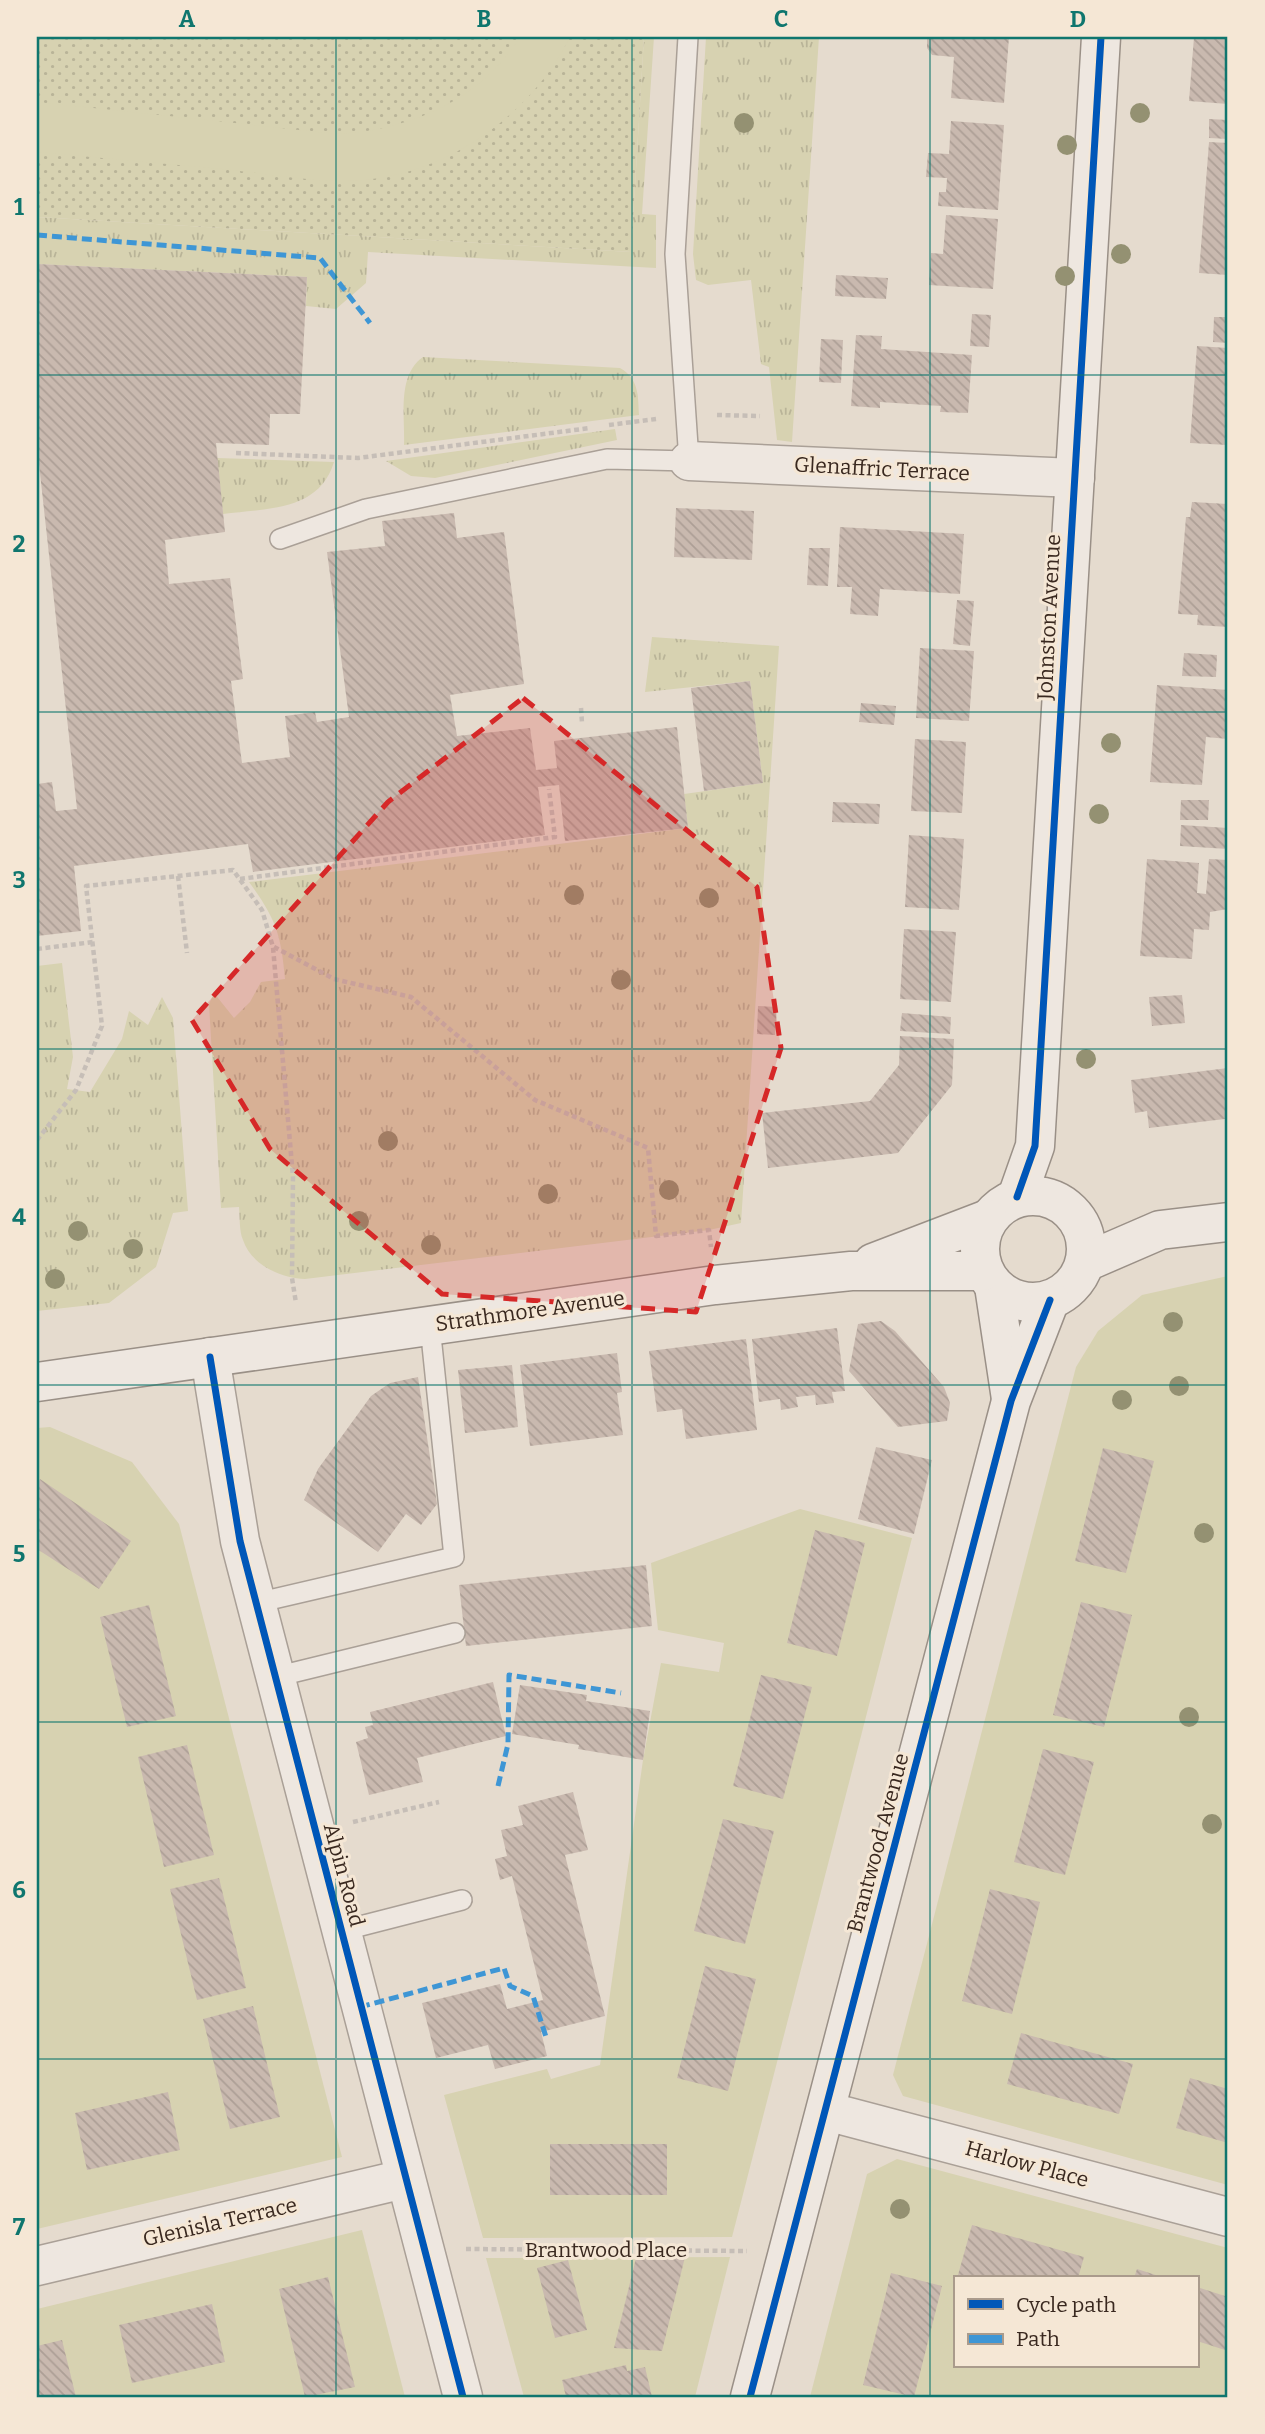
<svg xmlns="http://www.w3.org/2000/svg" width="1265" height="2434" font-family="Bitter,serif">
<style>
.grass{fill:url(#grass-tufts)}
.park{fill:url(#park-dots)}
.garden{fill:#d7d2b1;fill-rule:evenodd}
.building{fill:url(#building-back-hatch)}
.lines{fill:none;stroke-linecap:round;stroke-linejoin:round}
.lane-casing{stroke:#aaa097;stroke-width:22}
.street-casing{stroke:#aaa097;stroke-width:41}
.secondary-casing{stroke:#9a9087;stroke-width:41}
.path{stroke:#c6beb7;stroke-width:4.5;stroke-dasharray:5 3.5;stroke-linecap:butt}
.lane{stroke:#eee7e0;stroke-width:19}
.street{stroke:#eee7e0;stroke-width:38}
.secondary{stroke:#eee7e0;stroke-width:38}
.quiet{stroke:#3e96d5;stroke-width:5;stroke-dasharray:10 5;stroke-linecap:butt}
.cycleway-casing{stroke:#f5e7d5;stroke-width:11}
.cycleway{stroke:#0057b8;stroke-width:7}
.tree{fill:#949172}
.marked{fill:#d62828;fill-opacity:0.2;stroke:#d62828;stroke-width:5;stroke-dasharray:14 9;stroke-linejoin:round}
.grid{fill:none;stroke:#0f766e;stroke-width:2;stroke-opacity:0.55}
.labels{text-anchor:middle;stroke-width:6;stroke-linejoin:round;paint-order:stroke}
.street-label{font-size:21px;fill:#39281f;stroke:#f5e7d5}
.neatline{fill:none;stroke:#0f766e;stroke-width:2.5}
.grid-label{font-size:23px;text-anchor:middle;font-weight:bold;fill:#0f766e}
</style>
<defs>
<pattern id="grass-tufts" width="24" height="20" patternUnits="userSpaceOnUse" patternTransform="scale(1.75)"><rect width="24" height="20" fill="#d7d2b1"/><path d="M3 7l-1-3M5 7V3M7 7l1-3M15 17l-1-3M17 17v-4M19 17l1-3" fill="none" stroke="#b9b498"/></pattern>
<pattern id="park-dots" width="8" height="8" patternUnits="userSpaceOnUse" patternTransform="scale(1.75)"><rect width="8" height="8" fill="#d7d2b1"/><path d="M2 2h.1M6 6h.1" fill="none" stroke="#b9b498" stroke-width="1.8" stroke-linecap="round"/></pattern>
<pattern id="building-back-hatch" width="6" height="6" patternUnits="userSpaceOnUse" patternTransform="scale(1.75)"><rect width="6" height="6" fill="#c9b9af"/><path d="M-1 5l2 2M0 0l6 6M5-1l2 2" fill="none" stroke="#ad9f96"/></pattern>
</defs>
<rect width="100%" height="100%" fill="#e5dbce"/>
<g class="grass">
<path d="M644,37H654L642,214L656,215V268L368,252L366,283L336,309L306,306L307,277L37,264V217L631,252Z"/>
<path d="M706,37H819L792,442L777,440L769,367L761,364L751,280L708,285L696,280L693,254Z"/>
<path d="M423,357L620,368C639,379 638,395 639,415L404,445C405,416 397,375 423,357Z"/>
<path d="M615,429L617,440L435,478L411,476L386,461Z"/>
<path d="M217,458L334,462C319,512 266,508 223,514Z"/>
<path d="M652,637L779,646L741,1223L709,1230L305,1279C281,1278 251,1265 243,1240C239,1231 240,1217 239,1207L221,1208L209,1004L214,993L234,1018L250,1002L261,982L285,979C281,934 276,919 249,882L688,828L684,794L763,783L750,681L645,692Z"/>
<path d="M62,963L73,1057L67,1089L90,1092L122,1039L129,1011L148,1025L162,997L173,1018L188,1211L173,1213L156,1267L109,1303L37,1311V966Z"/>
</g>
<path class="park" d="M37,37H644L631,252L37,217Z"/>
<g class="garden">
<path d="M520,37H570C528,121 435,183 339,181C300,180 261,173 222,169C160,163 99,158 37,152V102L337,134C410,130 480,101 520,37Z"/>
<path d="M1228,1276V2185L903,2096L893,2075L1076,1367L1098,1331L1142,1295Z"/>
<path d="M50,1427L132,1462L179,1524L342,2157L37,2229V1428Z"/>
<path d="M800,1509L912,1538L732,2237L483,2238L444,2095L547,2069L551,2079L600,2065L643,1760L661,1663L719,1672L724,1643L658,1630L651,1563Z"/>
<path d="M897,2159L1228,2248V2397H810L867,2174ZM955,2278H1197V2366H955Z"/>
<path d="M362,2230L405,2397H37V2309Z"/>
<path d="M730,2257L695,2397H524L486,2258Z"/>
</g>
<g class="building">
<path d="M927,37H1009L1004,103L951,98L954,57L932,55L927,48Z"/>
<path d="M1194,37H1228V104L1189,101Z"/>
<path d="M1209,119L1228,120V139L1209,138Z"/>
<path d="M951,121L1004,125L998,210L938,206L939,192H946L947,178L926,177L928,153L949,154Z"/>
<path d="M1209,142L1228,143V275L1199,273Z"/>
<path d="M946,215L998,219L993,289L929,285L931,253L943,254Z"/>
<path d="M37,264L307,277L300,414H270L269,445L216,443L225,532L165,540L169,584L230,578L243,679L231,681L242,763L290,757L285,716L315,712L317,722L349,717L327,552L385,546L382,521L454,513L457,538L504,532L524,684L450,695L457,736L530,728L536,770L557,768L554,741L677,727L688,828L565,841L559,785L538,787L545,835L253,872L248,844L74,866L81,931L37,936V784L52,782L56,811L77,809L37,446Z"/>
<path d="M836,275L888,278L886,299L835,296Z"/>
<path d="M972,314L991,315L989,347L970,346Z"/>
<path d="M1214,317H1228V343L1213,342Z"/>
<path d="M856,335L882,336L881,349L972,355L968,413L940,412L941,406L880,402V408L851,406Z"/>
<path d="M821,339L843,340L841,383L819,382Z"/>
<path d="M1197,346L1228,348V445L1190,443Z"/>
<path d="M1192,502L1228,504V627L1197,625L1198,615L1178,614L1186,517H1190Z"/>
<path d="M676,508L754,511L752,560L674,557Z"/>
<path d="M840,527L964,534L960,594L880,589L878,616L850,614L852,587H837Z"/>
<path d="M809,548H830L828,586L807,585Z"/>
<path d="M957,600L974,601L970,646L953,644Z"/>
<path d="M920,648L974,651L969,721L916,718Z"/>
<path d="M1184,653L1217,655L1216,677L1182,676Z"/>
<path d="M750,681L763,783L704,791L691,688Z"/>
<path d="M1157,685L1228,690V739L1206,737L1202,785L1150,782Z"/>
<path d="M861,703L896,706L894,725L859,722Z"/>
<path d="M915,739L966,742L962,813L911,811Z"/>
<path d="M1181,800H1209L1208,820H1180Z"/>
<path d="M833,802L880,804L879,824L832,822Z"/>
<path d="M1181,825L1228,828V849L1180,846Z"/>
<path d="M909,835L964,839L959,910L905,907Z"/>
<path d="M1147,859L1199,863L1197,893L1206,894L1209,859L1228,860V909L1210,912L1209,930L1194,929L1192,959L1140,956Z"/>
<path d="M904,929L956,932L951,1002L900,999Z"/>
<path d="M1182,995L1185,1023L1152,1026L1149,997Z"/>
<path d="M758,1006L777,1007L775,1035L757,1034Z"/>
<path d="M902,1013L951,1017L950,1034L900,1031Z"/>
<path d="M900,1036L954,1039L952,1085L898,1153L768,1168L762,1113L870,1101L899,1065Z"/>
<path d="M1228,1068V1112L1225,1113V1119L1149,1128L1147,1111L1135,1113L1131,1080Z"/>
<path d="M881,1321L895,1331L944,1387L950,1403L947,1421L898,1427L849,1371L858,1324Z"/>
<path d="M837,1328L845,1391L832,1392L834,1403L816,1405L815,1395L796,1397L798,1407L781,1410L780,1399L759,1402L752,1339Z"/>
<path d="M746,1339L757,1430L686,1439L682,1409L657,1412L649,1351Z"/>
<path d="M617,1353L622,1392L617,1393L623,1435L530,1446L520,1365Z"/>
<path d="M512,1365L518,1427L465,1433L458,1370Z"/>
<path d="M418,1377L437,1504L421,1525L406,1514L378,1552L304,1500L318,1469L371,1396L390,1383Z"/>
<path d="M876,1447L932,1460L914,1534L858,1519Z"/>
<path d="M1103,1448L1154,1461L1126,1573L1075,1561Z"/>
<path d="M40,1479L131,1541L99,1589L37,1549V1484Z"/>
<path d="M815,1530L865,1543L837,1656L787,1643Z"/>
<path d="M646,1565L652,1626L466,1646L459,1585Z"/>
<path d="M1081,1602L1132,1615L1104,1727L1053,1715Z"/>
<path d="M149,1605L176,1716L127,1727L100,1617Z"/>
<path d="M761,1675L812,1687L783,1799L733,1786Z"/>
<path d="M493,1682L506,1736L417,1758L423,1782L369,1795L356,1742L368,1738L365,1727L373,1725L370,1712Z"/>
<path d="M520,1685L587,1695L586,1701L650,1711L643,1760L578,1749L579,1745L512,1734Z"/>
<path d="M187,1745L214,1855L164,1867L138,1757Z"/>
<path d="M1043,1749L1094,1762L1065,1875L1014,1862Z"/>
<path d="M573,1792L588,1850L565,1855L605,2016L541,2032L547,2056L495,2069L488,2045L436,2058L422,2003L500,1984L507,2009L543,2000L512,1876L500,1880L495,1859L507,1856L501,1830L523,1825L518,1806Z"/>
<path d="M723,1819L774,1831L745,1944L694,1931Z"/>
<path d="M219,1878L246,1988L197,2000L170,1889Z"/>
<path d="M990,1889L1040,1902L1012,2014L962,2001Z"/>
<path d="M705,1966L756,1979L728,2091L677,2078Z"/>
<path d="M253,2006L280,2117L230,2129L203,2019Z"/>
<path d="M1021,2033L1133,2064L1119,2114L1007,2084Z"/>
<path d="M1190,2078L1228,2089V2143L1176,2128Z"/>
<path d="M168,2092L180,2150L87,2170L75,2113Z"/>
<rect x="550" y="2144" width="117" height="51"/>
<path d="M972,2225L1084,2257L1078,2278H968L958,2275Z"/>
<path d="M685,2257L662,2351L614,2348L636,2258Z"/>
<path d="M568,2260L587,2330L555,2338L537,2268Z"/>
<path d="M1137,2269L1165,2278H1134Z"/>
<path d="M891,2273L942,2286L914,2397L863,2385Z"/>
<path d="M328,2277L355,2387L305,2397L279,2289Z"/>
<path d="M1197,2287L1228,2297V2351L1197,2341Z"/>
<path d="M212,2304L225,2362L132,2383L119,2325Z"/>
<path d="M62,2340L76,2397H37V2346Z"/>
<path d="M626,2365L627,2371L645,2367L652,2397H566L562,2380Z"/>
</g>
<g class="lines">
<defs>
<g id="lane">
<path d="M280,539L366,509L607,459L689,461L675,254L688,37"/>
<path d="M256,1603L454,1557L430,1326"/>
<path d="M275,1677L455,1633"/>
<path d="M341,1931L462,1900"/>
</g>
<g id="street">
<path d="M689,461L1075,478"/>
<path d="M210,1357L240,1541L463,2397"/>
<path d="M826,2111L1228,2217"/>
<path d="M37,2266L404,2179"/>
</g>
<g id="secondary">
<circle cx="1033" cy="1249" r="53"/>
<path d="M1017,1197L1035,1146L1101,37"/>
<path d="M1086,1262L1160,1230L1228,1222"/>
<path d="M873,1263L988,1219"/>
<path d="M994,1286L1011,1399"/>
<path d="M37,1382L715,1285L851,1271H984"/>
<path d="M750,2397L1011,1401L1050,1300"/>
</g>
</defs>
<use href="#lane" class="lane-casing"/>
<use href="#street" class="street-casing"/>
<use href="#secondary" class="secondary-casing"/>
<g class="path">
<path d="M717,415L760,416"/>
<path d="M609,425L656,419"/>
<path d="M236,453L358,458L590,428"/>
<path d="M581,708L582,723"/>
<path d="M178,876L187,953"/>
<path d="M240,879L555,837L549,789"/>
<path d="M274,947L334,979L411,997L535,1100L648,1148L656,1236L709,1230L711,1247"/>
<path d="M37,949L93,942"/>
<path d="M37,1140L76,1090L102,1026L86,886L233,870L262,910L273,947L293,1177L292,1278L296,1303"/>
<path d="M353,1822L439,1802"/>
<path d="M466,2249L747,2251"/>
</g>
<use href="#lane" class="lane"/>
<use href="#street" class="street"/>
<use href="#secondary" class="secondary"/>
<g class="quiet">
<path d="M37,235L320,258L370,323"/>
<path d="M498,1786L508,1744L509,1675L621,1693"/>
<path d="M360,2007L504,1968L510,1986L533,1996L546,2037"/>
</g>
<defs>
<g id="cycleway">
<path d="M1017,1197L1035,1146L1101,37"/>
<path d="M210,1357L240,1541L463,2397"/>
<path d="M750,2397L1011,1401L1050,1300"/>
</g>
</defs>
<use href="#cycleway" class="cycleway-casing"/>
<use href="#cycleway" class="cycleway"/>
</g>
<g class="tree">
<circle cx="1140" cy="113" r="10"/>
<circle cx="744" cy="123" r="10"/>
<circle cx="1067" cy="145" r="10"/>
<circle cx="1121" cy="254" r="10"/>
<circle cx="1065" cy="276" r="10"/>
<circle cx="1111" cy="743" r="10"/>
<circle cx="1099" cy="814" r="10"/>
<circle cx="574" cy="895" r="10"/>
<circle cx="709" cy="898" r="10"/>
<circle cx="621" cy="980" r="10"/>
<circle cx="1086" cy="1059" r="10"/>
<circle cx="388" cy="1141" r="10"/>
<circle cx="669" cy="1190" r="10"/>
<circle cx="548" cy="1194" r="10"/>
<circle cx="359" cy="1221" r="10"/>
<circle cx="78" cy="1231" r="10"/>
<circle cx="431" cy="1245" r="10"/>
<circle cx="133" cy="1249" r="10"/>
<circle cx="55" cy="1279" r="10"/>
<circle cx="1173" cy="1322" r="10"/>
<circle cx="1179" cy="1386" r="10"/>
<circle cx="1122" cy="1400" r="10"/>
<circle cx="1204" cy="1533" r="10"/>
<circle cx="1189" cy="1717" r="10"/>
<circle cx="1212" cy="1824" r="10"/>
<circle cx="900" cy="2209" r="10"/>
</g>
<path class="marked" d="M523,698L757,887L781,1048L696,1312L442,1294L270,1149L192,1020L388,802Z"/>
<path class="grid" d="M336,37V2397M632,37V2397M930,37V2397M37,375H1228M37,712H1228M37,1049H1228M37,1385H1228M37,1722H1228M37,2059H1228"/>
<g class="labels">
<g class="street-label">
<text transform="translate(882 469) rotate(3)" y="7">Glenaffric Terrace</text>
<text transform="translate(1049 617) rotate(-87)" y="7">Johnston Avenue</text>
<text transform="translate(530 1311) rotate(-8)" y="7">Strathmore Avenue</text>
<text transform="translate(878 1843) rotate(-75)" y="7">Brantwood Avenue</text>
<text transform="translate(344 1875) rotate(75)" y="7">Alpin Road</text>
<text transform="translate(1027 2164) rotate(15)" y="7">Harlow Place</text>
<text transform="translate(220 2222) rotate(-13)" y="7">Glenisla Terrace</text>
<text x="606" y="2257">Brantwood Place</text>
</g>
</g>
<rect width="1265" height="2434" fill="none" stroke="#f5e7d5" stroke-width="77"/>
<rect x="954" y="2276" width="245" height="91" fill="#f5e7d5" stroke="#aa9b8c" stroke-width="2"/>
<rect x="968" y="2299" width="35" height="10" fill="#0057b8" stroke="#aa9b8c" stroke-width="2"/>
<text x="1016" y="2312" font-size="21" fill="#39281f">Cycle path</text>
<rect x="968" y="2334" width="35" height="10" fill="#3e96d5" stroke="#aa9b8c" stroke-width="2"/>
<text x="1016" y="2346" font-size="21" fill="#39281f">Path</text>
<rect x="38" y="38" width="1188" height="2358" class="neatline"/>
<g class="grid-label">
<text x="187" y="27">A</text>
<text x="484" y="27">B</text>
<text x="781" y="27">C</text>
<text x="1078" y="27">D</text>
<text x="19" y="215">1</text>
<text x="19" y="552">2</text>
<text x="19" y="888">3</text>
<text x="19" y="1225">4</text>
<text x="19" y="1562">5</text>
<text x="19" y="1898">6</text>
<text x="19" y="2235">7</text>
</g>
</svg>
